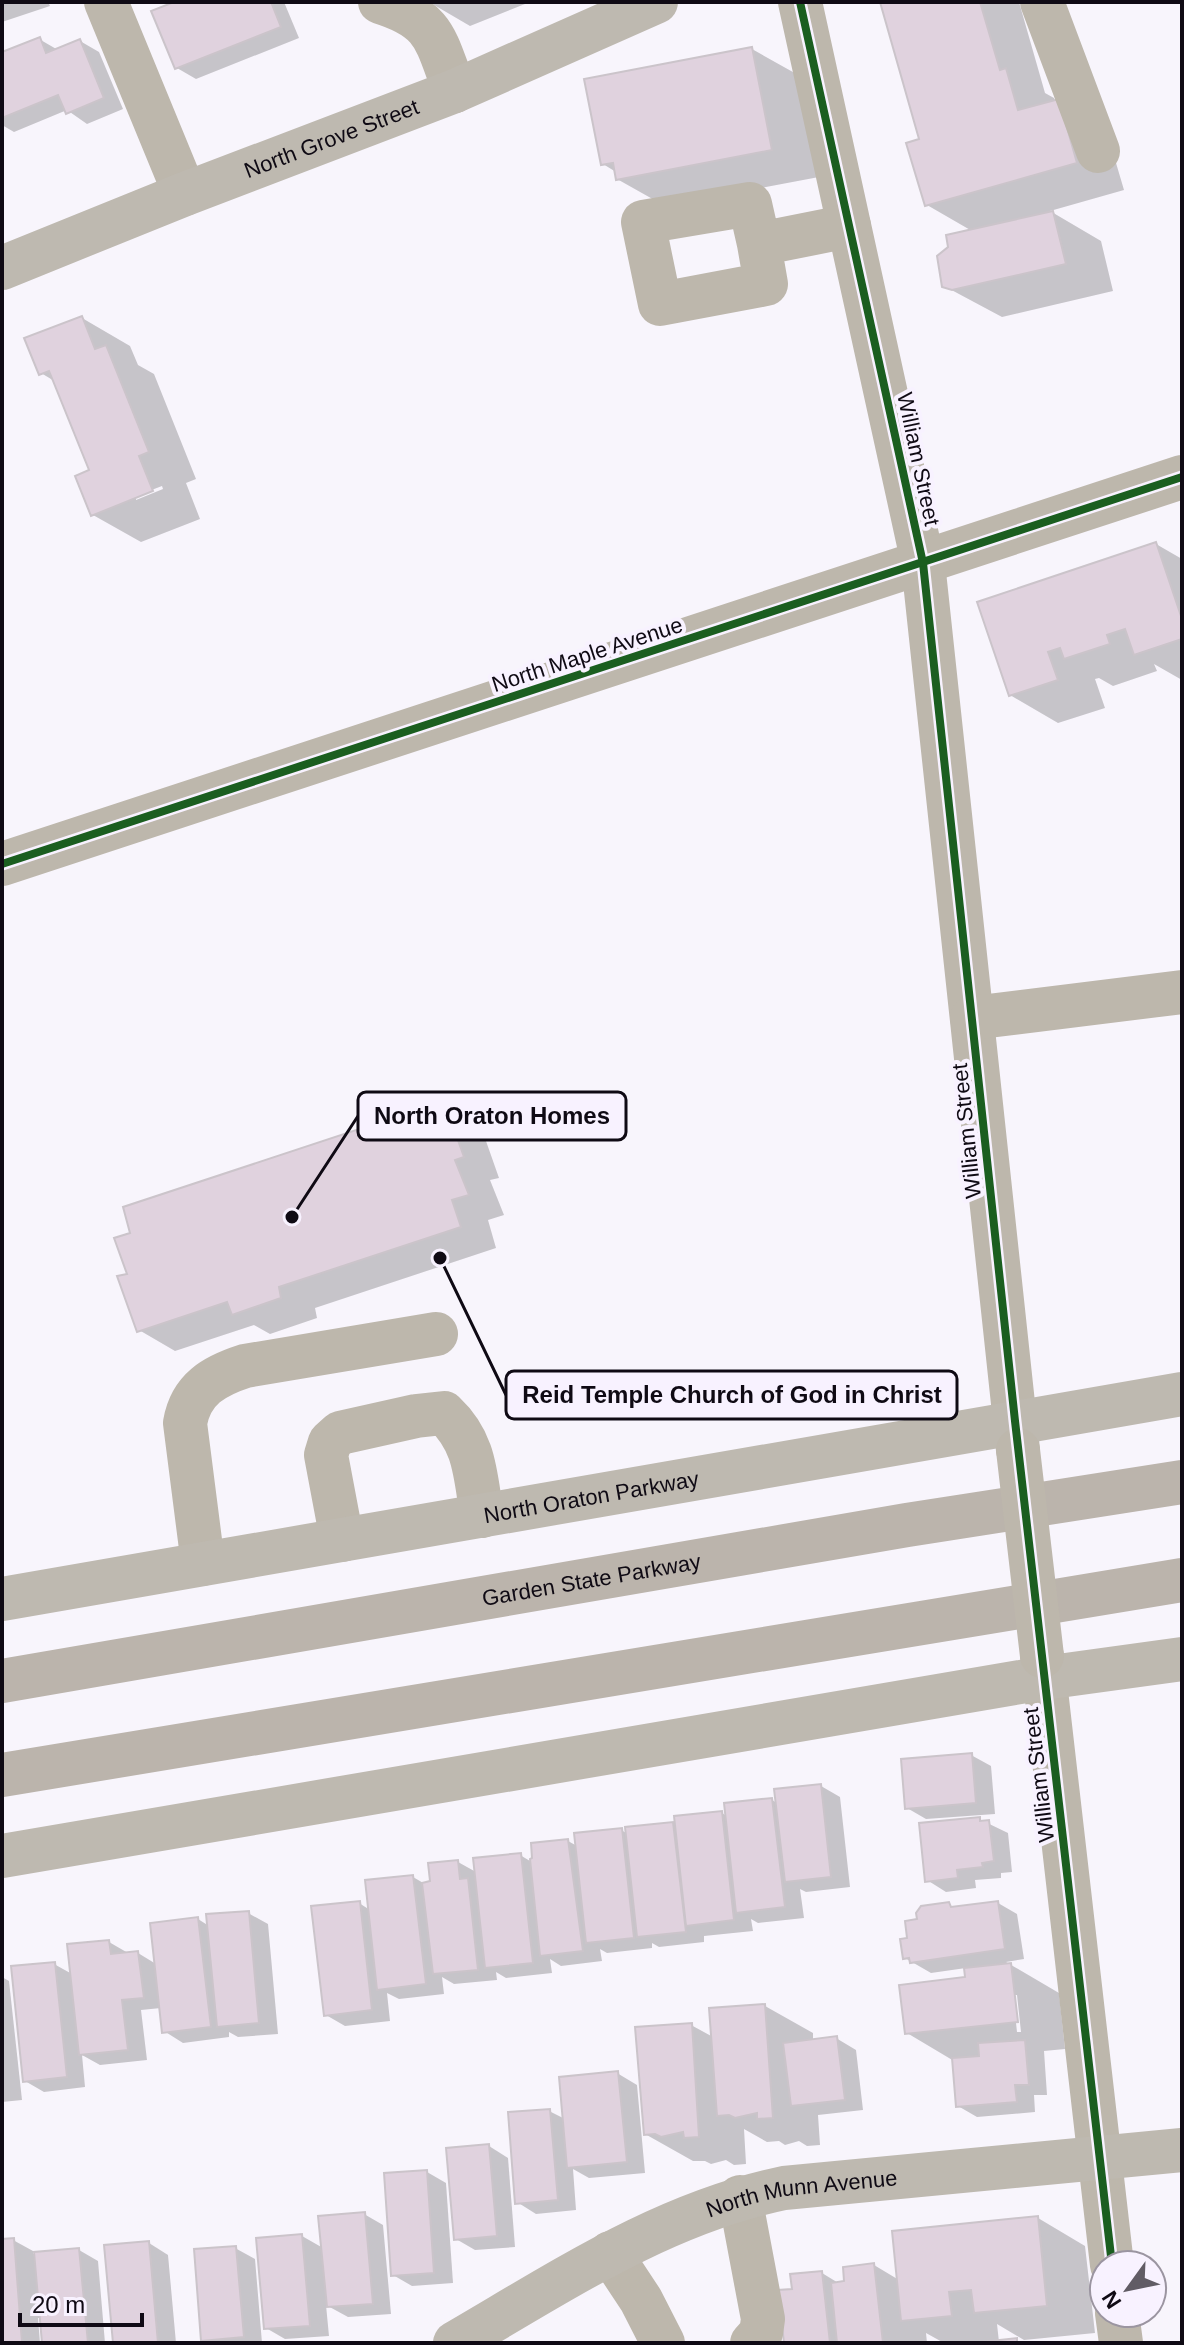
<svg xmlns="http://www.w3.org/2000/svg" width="1184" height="2345" font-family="Arial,sans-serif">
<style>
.shadow{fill:#0003;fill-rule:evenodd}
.building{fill:#e0d2de;stroke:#cbc4ca;stroke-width:2}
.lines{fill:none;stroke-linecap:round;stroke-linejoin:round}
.minor{stroke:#bdb7ac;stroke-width:44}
.major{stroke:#beb9b0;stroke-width:44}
.highway{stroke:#bbb4ac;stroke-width:44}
.minor-bridge{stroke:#bdb7ac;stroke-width:44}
.cycleway-casing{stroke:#f8f2ff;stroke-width:13}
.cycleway{stroke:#1b5e20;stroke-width:8}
.labels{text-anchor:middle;stroke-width:8;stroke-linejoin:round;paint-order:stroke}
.street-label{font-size:22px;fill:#0f0a14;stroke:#f8f2ff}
.leader{fill:none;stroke:#0f0a14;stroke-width:3}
.callout-dot{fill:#0f0a14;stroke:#f8f2ff;stroke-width:3}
.callout{fill:#f8f2ff;stroke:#0f0a14;stroke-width:3}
.callout-label{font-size:24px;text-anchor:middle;font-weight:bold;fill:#0f0a14}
</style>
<rect width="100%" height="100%" fill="#f8f5fc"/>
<g class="shadow">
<path d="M2,2H48L50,6L2,22Z"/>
<path d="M180,2H284L299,38L196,79L177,68Z"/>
<path d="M429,2H530L470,26Z"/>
<path d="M882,2H1019L1045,93L1054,98L1055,102L1106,129L1124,190L1050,211L1101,241L1113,291L1002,317L944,286L972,231L927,205L922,140Z"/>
<path d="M39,39L58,50L80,41L99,52L123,109L87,124L67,110L14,132L2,125V54Z"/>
<path d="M752,49L800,76L819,177L665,206L617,179L616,172L603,164Z"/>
<path d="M82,318L130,346L138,365L154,374L196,479L186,483L200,519L141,542L93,515L91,471L56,382L41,373ZM162,486L163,489L136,500V496Z"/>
<path d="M1156,544L1182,559V680L1154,664L1157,671L1113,686L1099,678L1095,679L1105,708L1058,723L1010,695L980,603Z"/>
<path d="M444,1103L480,1124L499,1178L490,1180L504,1215L488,1220L496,1248L315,1308L317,1318L270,1334L254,1325L175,1351L139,1330Z"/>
<path d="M971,1755L991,1766L995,1814L926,1819L907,1808Z"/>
<path d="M821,1786L840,1797L850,1887L806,1892L800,1889L804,1918L758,1923L751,1919L753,1931L704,1936V1942L659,1947L652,1943V1948L607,1953L600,1949L602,1961L561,1966L550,1959L552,1973L506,1978L496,1972L497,1980L454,1984L442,1977L444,1994L399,1999L387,1993L390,2021L345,2026L326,2015L359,1903L370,1910L413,1877L425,1884L432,1883L458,1862L476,1872L520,1855L530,1861L568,1841L577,1846L621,1830L628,1834L627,1829L676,1824L722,1813L728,1817L772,1800L777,1803Z"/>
<path d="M979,1819L1008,1833L1012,1872L1001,1873V1878L975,1880L976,1888L946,1892L927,1880Z"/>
<path d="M998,1903L1017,1914L1024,1959L1006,1962L1059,1993L1065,2049L1044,2051L1047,2095H1034L1035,2112L977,2117L958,2106L954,2061L907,2033L968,1979L966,1968L931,1973L905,1958L909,1940L919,1921L948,1904L956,1909ZM1013,1995H1017L1021,2032H1017Z"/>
<path d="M248,1913L268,1924L278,2034L238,2037L229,2032V2037L183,2043L164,2031L161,2008L141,2010L147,2060L100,2065L82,2055L85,2087L44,2092L25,2081L54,1964L72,1974L109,1942L128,1953H138L156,1964L198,1919L209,1926Z"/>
<path d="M2,1977L9,1981L22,2100L2,2102Z"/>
<path d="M765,2006L813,2033V2041L836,2038L856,2050L863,2110L818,2115L820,2145L807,2146L799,2141L785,2145L779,2141L767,2142L744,2129L746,2164L734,2165L726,2160L711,2164L705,2161H693L645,2134L691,2025L713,2037Z"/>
<path d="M617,2073L637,2085L645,2173L589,2178L573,2169L576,2210L536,2214L517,2202L549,2111L565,2119Z"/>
<path d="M489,2146L508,2158L515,2247L475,2250L456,2239Z"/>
<path d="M427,2172L446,2183L453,2283L412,2286L393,2275Z"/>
<path d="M364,2214L383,2225L391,2314L348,2317L326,2305L329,2336L285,2339L266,2328L302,2236L323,2248Z"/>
<path d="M1038,2218L1085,2246L1095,2333L1024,2340L997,2324L999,2342L1016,2340L1021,2343H944L926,2333L927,2343H786L794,2290L822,2273L840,2284L874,2265L899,2280Z"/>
<path d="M13,2240L33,2251V2254L79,2250L98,2261L105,2343H44L42,2318H38L40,2343H2V2241Z"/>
<path d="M149,2243L168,2255L176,2343H115Z"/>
<path d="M235,2248L255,2259L262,2343H209L203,2340Z"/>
</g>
<g class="building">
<path d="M174,2H271L281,27L175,69L151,11Z"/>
<path d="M880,2H980L1000,70L1006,68L1018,110L1059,99L1077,163L925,206L906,143L919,139Z"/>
<path d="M40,37L46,53L80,39L104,98L66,114L58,95L2,118V52Z"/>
<path d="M752,47L772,150L616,180L613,163L601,165L584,79Z"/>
<path d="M1053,211L1066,264L952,290L942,287L937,256L948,247L946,235Z"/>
<path d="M82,316L95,349L106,345L149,452L139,456L153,491L91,516L75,476L89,470L49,371L39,375L24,338Z"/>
<path d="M1156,542L1182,619V639L1134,655L1125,629L1107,635L1110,644L1064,659L1060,648L1048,652L1058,680L1009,696L977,602Z"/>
<path d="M444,1101L464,1157L455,1160L469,1195L452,1200L461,1227L279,1287L281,1298L232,1315L227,1302L137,1332L117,1276L127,1274L114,1238L130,1233L123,1207Z"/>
<path d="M972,1753L976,1803L905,1809L901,1759Z"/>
<path d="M821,1784L831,1877L785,1882L774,1789Z"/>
<path d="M772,1798L785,1907L736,1913L724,1803Z"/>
<path d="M722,1811L734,1920L686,1926L674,1816Z"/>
<path d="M980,1817V1821L989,1820L994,1861L982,1863L983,1867L957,1870L958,1878L925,1882L919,1823Z"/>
<path d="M673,1822L686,1932L637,1937L625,1827Z"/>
<path d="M622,1828L634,1938L586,1943L574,1833Z"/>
<path d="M568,1839L583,1951L540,1956L530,1859L532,1858L531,1843Z"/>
<path d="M521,1853L533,1963L485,1968L473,1858Z"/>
<path d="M458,1860L460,1879L468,1878L478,1970L433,1974L422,1883L430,1881L428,1863Z"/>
<path d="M413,1875L426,1984L377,1990L365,1880Z"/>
<path d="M360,1901L372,2010L324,2016L311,1906Z"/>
<path d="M998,1901L1005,1949L910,1963L909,1958L903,1959L900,1939L907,1938L905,1921L917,1919L916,1913L921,1906L949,1902L951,1907Z"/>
<path d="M249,1911L259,2023L217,2027L206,1914Z"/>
<path d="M198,1917L211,2027L162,2033L150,1923Z"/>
<path d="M109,1940L111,1954L138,1951L144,1998L122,2000L128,2050L79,2055L67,1944Z"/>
<path d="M55,1962L67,2077L23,2082L11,1966Z"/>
<path d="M1011,1963L1018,2022L905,2034L899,1985L965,1977L964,1968Z"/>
<path d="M765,2004L773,2118L757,2119V2113L735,2118L729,2115L717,2116L709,2008Z"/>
<path d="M692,2023L699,2137L684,2138L683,2132L661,2137L655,2134L644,2135L635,2027Z"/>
<path d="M837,2036L845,2100L791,2106L783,2043Z"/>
<path d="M1025,2040L1029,2085H1015L1017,2102L956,2107L952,2058L979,2056L978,2043Z"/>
<path d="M618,2071L627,2162L567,2168L559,2077Z"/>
<path d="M550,2109L558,2200L515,2204L508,2112Z"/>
<path d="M489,2144L497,2236L454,2240L446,2148Z"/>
<path d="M427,2170L434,2273L391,2276L384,2173Z"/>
<path d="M365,2212L373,2304L327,2307L318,2216Z"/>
<path d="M1038,2216L1047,2306L974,2313L971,2290L949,2292L952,2316L901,2321L892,2231Z"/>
<path d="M302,2234L310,2326L264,2329L256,2238Z"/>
<path d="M14,2238L22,2343H2V2239Z"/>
<path d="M149,2241L158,2343H113L104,2245Z"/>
<path d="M236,2246L244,2337L201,2341L194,2249Z"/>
<path d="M79,2248L88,2343H42L34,2252Z"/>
<path d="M874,2263L883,2343H837L831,2283L844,2281L843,2267Z"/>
<path d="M822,2271L830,2343H784L778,2290L792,2289L790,2274Z"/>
<path d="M1017,2338V2343H972Z"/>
</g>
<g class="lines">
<g class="minor">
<path d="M106,2L185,194"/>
<path d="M380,2C437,20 435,40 455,91"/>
<path d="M800,2L923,563L1018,1450"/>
<path d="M1042,2L1098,151"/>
<path d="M759,244L766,284L660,304L643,222L750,204L759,244L849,226"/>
<path d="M2,864L1182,477"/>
<path d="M972,1018L1182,992"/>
<path d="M342,1540L326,1455L330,1442L340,1433L416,1416L444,1413C476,1443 475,1475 482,1516"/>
<path d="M203,1564L185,1423C191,1389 214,1376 245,1366L436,1334"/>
<path d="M1042,1656L1112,2265"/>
<path d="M740,2197L763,2319L761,2333L752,2343"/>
<path d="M610,2253L641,2300L663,2343"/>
<path d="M1117,2313L1121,2343"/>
</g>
<g class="major">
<path id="s1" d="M2,268L185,194L455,91L656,2"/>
<path id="s2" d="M2,1599L1182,1394"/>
<path d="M2,1856L1044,1678L1182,1659"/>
<path id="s3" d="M455,2343C560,2282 663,2213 784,2188L1182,2150"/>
</g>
<g class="highway">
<path id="s4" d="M2,1681L907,1525L1182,1482"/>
<path d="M2,1775L1182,1580"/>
</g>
<path class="minor-bridge" d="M1018,1450L1042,1656"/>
<defs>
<g id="cycleway">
<path d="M800,2L923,563L1015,1421L1112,2265"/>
<path d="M2,864L1182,477"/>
</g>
</defs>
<use href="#cycleway" class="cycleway-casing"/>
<use href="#cycleway" class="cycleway"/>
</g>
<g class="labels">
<g class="street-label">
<text dy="8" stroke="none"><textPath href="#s1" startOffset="354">North Grove Street</textPath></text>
<text transform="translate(919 459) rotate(78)" y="8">William Street</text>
<text transform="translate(587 654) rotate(-18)" y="8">North Maple Avenue</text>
<text transform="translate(966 1131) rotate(-96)" y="8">William Street</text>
<text dy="8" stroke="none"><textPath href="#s2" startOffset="598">North Oraton Parkway</textPath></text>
<text dy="8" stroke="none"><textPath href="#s4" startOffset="598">Garden State Parkway</textPath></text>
<text transform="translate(1038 1775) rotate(-97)" y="8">William Street</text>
<text dy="8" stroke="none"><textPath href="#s3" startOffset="382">North Munn Avenue</textPath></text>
</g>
</g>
<path class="leader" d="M292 1217L358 1116M440 1258L506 1395"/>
<g class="callout-dot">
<circle cx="292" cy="1217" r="8"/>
<circle cx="440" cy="1258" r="8"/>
</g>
<g class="callout">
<rect x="358" y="1092" width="268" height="48" rx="8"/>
<rect x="506" y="1371" width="451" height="48" rx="8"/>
</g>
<g class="callout-label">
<text x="492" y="1124">North Oraton Homes</text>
<text x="732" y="1403">Reid Temple Church of God in Christ</text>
</g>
<rect width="1184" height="2345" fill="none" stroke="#0f0a14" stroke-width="8"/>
<g transform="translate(1128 2289) rotate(237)"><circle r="38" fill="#f8f2ff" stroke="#9b95a1" stroke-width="2"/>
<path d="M0-6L14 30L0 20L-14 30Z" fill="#615c65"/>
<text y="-12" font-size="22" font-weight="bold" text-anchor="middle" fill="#0f0a14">N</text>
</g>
<path d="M20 2313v12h122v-12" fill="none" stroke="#0f0a14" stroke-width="4"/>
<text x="32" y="2313" font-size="24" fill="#0f0a14" stroke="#f8f2ff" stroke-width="6" paint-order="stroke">20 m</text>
</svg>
